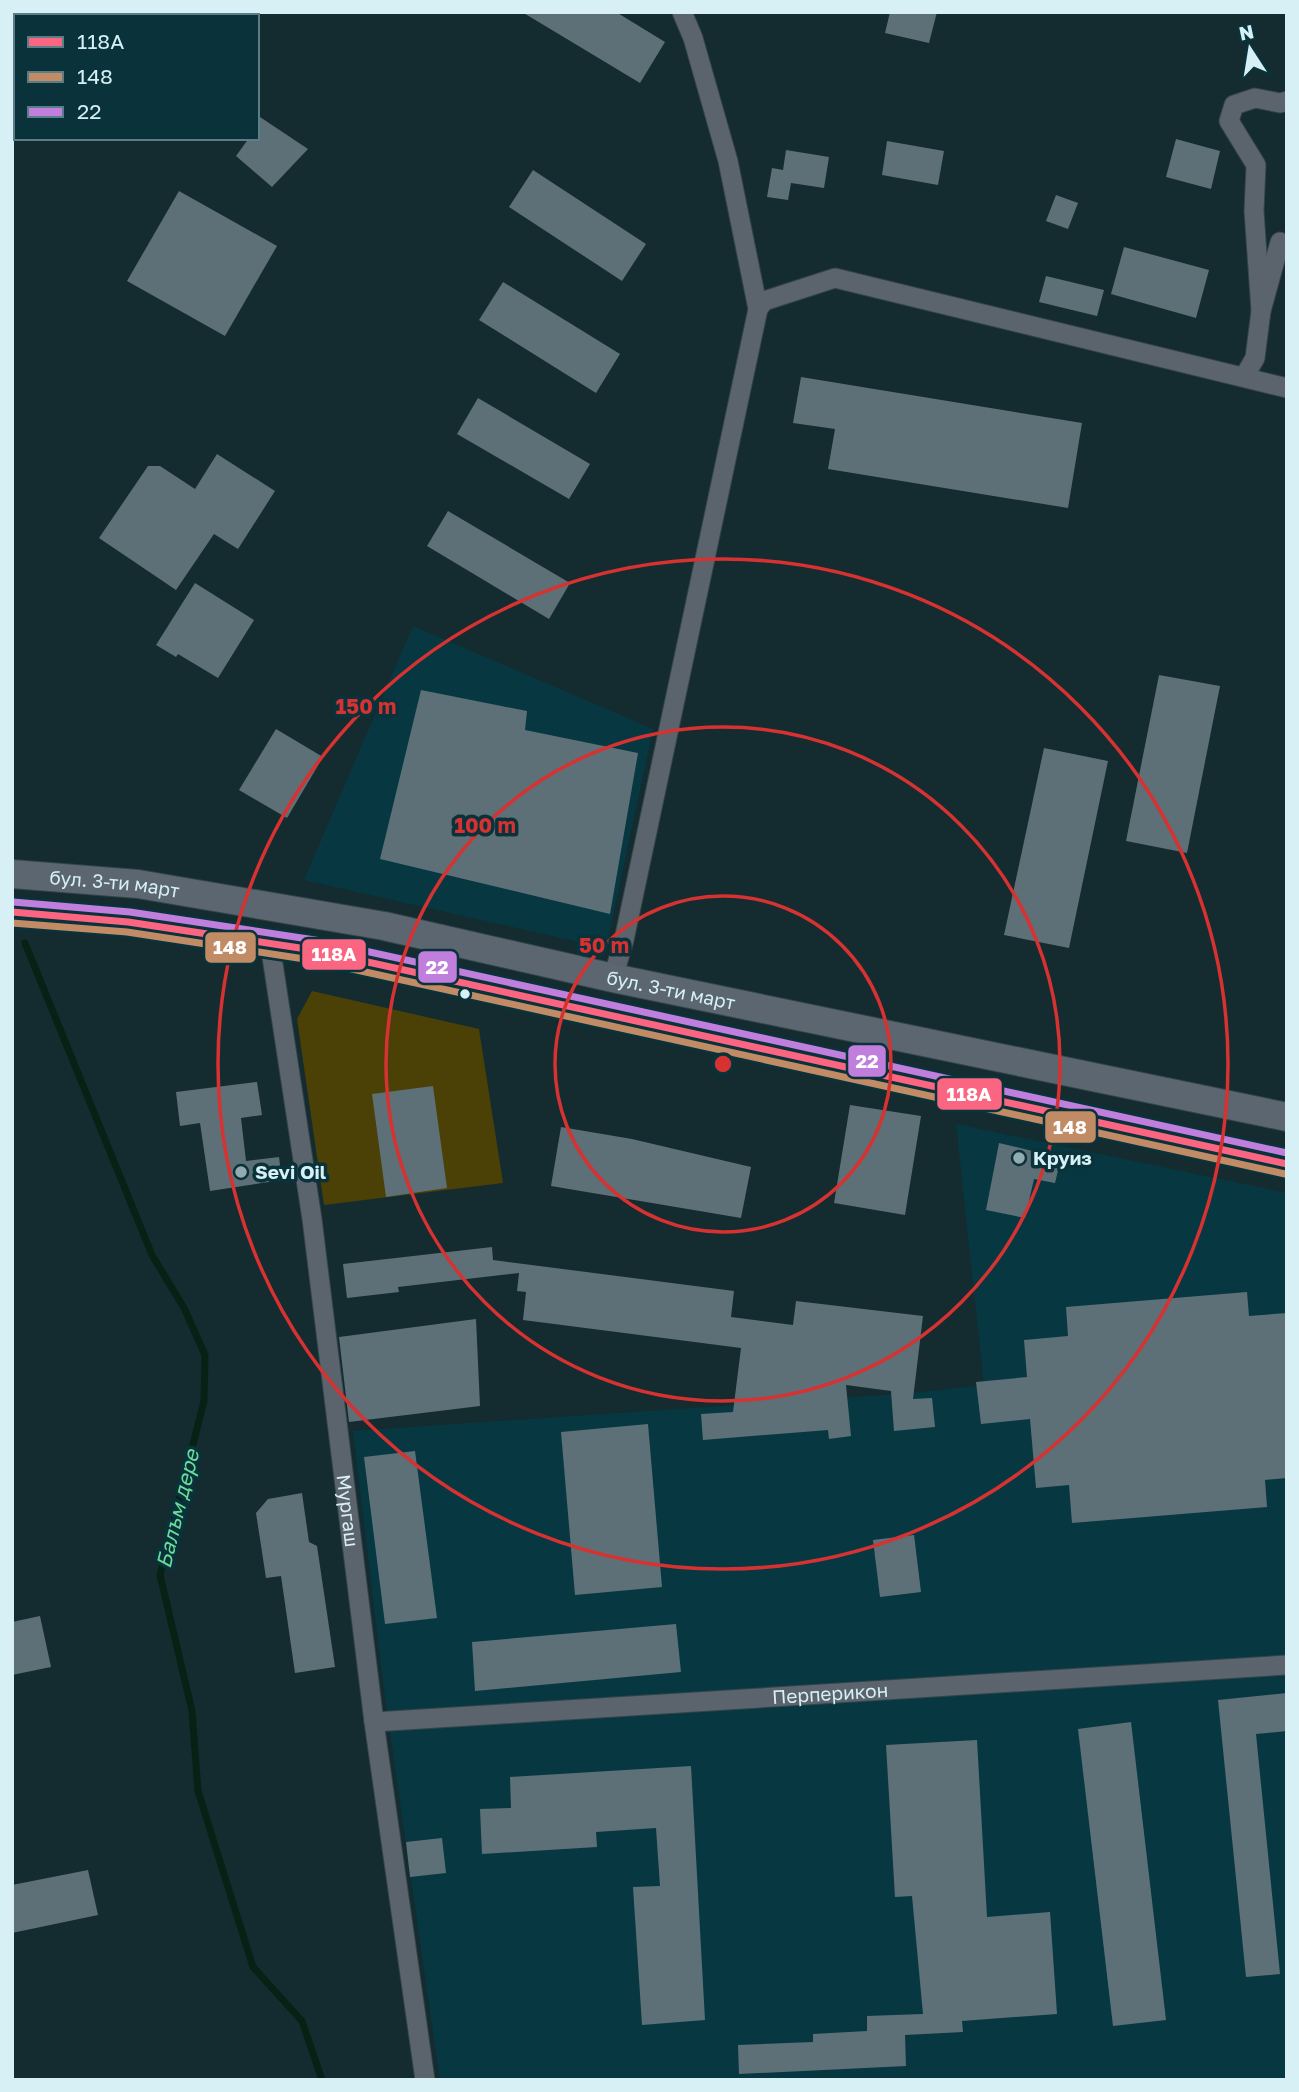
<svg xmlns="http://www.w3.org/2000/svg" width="1299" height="2092" font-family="'Golos Text',sans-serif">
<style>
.built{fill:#073842}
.green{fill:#4b4106}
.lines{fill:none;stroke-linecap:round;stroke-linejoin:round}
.stream{stroke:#072214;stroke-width:7}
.building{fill:#5d7077}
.street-casing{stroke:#324549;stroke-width:21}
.secondary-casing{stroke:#324549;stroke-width:30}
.street{stroke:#5b636c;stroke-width:19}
.secondary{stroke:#5b6670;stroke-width:28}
.bus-1-casing{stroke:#09323b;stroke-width:12}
.bus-2-casing{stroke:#09323b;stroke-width:12}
.bus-3-casing{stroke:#09323b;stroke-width:12}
.bus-1{stroke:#fa6682;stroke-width:7}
.bus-2{stroke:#c18c65;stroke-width:7}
.bus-3{stroke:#c07fdc;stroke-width:7}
.ring{fill:none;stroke:#d63232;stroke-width:3.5}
.bus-dot{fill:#d6f0f6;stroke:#09323b;stroke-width:2.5}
.poi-dot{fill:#92abb1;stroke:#09323b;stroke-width:2.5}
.labels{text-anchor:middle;stroke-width:7;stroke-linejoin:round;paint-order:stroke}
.street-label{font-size:19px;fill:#d6f0f6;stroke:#09323b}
.poi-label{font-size:19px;font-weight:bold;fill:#d6f0f6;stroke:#09323b;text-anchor:start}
.water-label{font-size:21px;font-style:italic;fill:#6bdb98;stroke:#09323b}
.centre{fill:#d63232;stroke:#09323b;stroke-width:3.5}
.ring-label{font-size:21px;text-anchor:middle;font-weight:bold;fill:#d63232;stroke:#09323b;stroke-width:7;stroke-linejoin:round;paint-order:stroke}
.line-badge{stroke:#09323b;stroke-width:2.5}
.badge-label{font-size:19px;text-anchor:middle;font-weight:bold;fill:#fff}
</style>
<rect width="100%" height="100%" fill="#142b30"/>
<g class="built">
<path d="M413,626L653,729L606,948L304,880Z"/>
<path d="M956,1124L1287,1193V2080H440L385,1697L353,1431L914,1393L984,1385Z"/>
</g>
<path class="green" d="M312,991L479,1029L503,1183L324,1205L297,1019Z"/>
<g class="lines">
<path class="stream" d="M25,943L152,1255L184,1308L205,1355L204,1401L160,1575L192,1711L198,1791L253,1967L302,2021L322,2080"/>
</g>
<g class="building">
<path d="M522,12H616L665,42L640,83Z"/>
<path d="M890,12H937L929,43L885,33Z"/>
<path d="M257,115L308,149L272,187L236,156L249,138H257Z"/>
<path d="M1176,139L1220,151L1211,189L1166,177Z"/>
<path d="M887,141L944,151L938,185L882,175Z"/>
<path d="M786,150L829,157L824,188L791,183L788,200L767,197L772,168L783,170Z"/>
<path d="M533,170L646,244L622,281L509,207Z"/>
<path d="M179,191L277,246L225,336L127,281Z"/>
<path d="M1056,195L1078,203L1068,229L1046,221Z"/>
<path d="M1124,247L1209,270L1196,318L1111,294Z"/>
<path d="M1046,276L1104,290L1097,316L1039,302Z"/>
<path d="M503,282L620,354L596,393L479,320Z"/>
<path d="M801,377L1082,423L1068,508L828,469L835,429L793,423Z"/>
<path d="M478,398L590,464L569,499L457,434Z"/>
<path d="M217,454L275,491L238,549L214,534L176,590L99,538L148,466H160L195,489Z"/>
<path d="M448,511L570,583L549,619L427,546Z"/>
<path d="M195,583L254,620L218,678L178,654L176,657L156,645Z"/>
<path d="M1159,675L1220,686L1187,853L1126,841Z"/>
<path d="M421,690L527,711L525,730L638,753L610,914L380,859Z"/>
<path d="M276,729L323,757L287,818L239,790Z"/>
<path d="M1044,748L1108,761L1069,948L1004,935Z"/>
<path d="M257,1082L262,1115L241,1118L246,1161L279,1157L282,1180L210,1191L200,1123L180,1126L176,1092Z"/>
<path d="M433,1086L447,1188L386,1197L372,1094Z"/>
<path d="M850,1105L921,1116L905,1215L834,1203Z"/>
<path d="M561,1127L632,1139L751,1167L741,1218L551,1186Z"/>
<path d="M999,1143L1061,1158L1055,1183L1034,1179L1025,1218L986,1210Z"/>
<path d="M492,1247L493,1260L734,1291L731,1317L793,1325L796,1301L923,1316L913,1399L932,1398L935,1427L894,1431L891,1391L846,1385L851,1436L829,1439L828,1430L703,1440L701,1414L733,1412L741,1348L523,1320L526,1292L517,1291L519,1273L398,1287L399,1292L347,1298L343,1264Z"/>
<path d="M1247,1292L1249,1316L1287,1313V1478L1265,1480L1267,1507L1072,1523L1069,1485L1036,1488L1030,1419L981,1424L976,1382L1027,1377L1024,1340L1068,1336L1066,1307Z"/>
<path d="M476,1319L480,1406L349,1422L339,1337Z"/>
<path d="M648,1424L662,1587L575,1595L561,1432Z"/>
<path d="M415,1451L437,1618L385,1624L364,1457Z"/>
<path d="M302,1493L309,1542L317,1546L335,1667L295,1673L281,1576L266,1578L256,1513L268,1499Z"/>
<path d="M914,1535L921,1592L880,1597L873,1540Z"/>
<path d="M40,1616L51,1667L12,1675V1622Z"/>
<path d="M676,1624L681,1672L475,1691L472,1642Z"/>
<path d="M1287,1693V1731L1256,1734L1280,1974L1246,1977L1218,1700Z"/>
<path d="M1131,1722L1166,2020L1113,2026L1078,1729Z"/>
<path d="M977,1740L987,1917L1050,1912L1057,2014L962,2021L963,2032L905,2035L906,2066L739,2074L738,2045L813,2042V2034L867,2031V2016L923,2014L912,1896L895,1897L886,1745Z"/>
<path d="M691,1766L705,2020L642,2025L633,1887L660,1886L656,1828L596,1832L597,1847L482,1854L480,1809L511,1808L510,1777Z"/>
<path d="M442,1838L446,1873L410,1877L406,1842Z"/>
<path d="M88,1870L98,1915L12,1933V1885Z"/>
</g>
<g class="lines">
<defs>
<g id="street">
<path d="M758,309L764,301L835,278L1287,388"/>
<path d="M1261,311L1254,211L1256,165L1229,121L1234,105L1255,98L1280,103L1287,101"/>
<path d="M1244,377L1255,358L1261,311L1280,242"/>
<path id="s1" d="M270,944L312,1219L374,1722L425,2080"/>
<path d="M613,978L624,940L758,309L728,161L693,38L682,12"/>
<path id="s2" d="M374,1722L1287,1665"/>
</g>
<g id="secondary">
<path id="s3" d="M12,874L138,884L384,926L613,978L1287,1117"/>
<path d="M12,912L128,922L313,950L1287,1164"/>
</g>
</defs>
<use href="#street" class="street-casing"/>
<use href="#secondary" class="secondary-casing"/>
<use href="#street" class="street"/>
<use href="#secondary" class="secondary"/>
<defs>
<path id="bus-1" d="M12,912L128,922L313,950L1287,1164"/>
<path id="bus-2" d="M12,923L127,932L311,960L1285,1174"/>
<path id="bus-3" d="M13,902L130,912L315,940L1287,1153"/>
</defs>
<use href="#bus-1" class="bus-1-casing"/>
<use href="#bus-2" class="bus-2-casing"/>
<use href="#bus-3" class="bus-3-casing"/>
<use href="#bus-1" class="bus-1"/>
<use href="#bus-2" class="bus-2"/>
<use href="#bus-3" class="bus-3"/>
</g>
<g class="ring">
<circle cx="723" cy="1064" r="168"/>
<circle cx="723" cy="1064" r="337"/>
<circle cx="723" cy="1064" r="505"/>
</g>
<circle class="bus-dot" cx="465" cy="994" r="6"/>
<g class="poi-dot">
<circle cx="1019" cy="1158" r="7"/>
<circle cx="241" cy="1172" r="7"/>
</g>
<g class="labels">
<g class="street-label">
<text dy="7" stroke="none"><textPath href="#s3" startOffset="103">бул. 3-ти март</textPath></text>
<text dy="7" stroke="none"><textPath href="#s3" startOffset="670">бул. 3-ти март</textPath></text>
<text dy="7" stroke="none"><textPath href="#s1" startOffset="572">Мургаш</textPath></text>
<text dy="7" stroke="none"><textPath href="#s2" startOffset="457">Перперикон</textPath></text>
</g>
<g class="poi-label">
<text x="1033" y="1165">Круиз</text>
<text x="255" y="1179">Sevi Oil</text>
</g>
<g class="water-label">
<text transform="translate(178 1509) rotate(-76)" y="7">Балъм дере</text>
</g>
</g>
<circle cx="723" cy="1064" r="10" class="centre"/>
<g class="ring-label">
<text x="366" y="714">150 m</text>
<text x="485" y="833">100 m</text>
<text x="604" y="953">50 m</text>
</g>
<g class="line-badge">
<rect x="204" y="931" width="53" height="33" rx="7" fill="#c18c65"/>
<rect x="301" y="938" width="66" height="33" rx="7" fill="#fa6682"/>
<rect x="417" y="950" width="41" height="34" rx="7" fill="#c07fdc"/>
<rect x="847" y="1044" width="40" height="34" rx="7" fill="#c07fdc"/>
<rect x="936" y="1077" width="67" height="34" rx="7" fill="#fa6682"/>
<rect x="1044" y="1110" width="53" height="34" rx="7" fill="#c18c65"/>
</g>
<g class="badge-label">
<text x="230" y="954">148</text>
<text x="334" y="961">118А</text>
<text x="437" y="974">22</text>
<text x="867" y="1068">22</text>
<text x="969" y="1101">118А</text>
<text x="1070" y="1134">148</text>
</g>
<rect width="1299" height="2092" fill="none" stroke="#d6f0f6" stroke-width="28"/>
<rect x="14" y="14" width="245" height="126" fill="#09323b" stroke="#5b7e86" stroke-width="2"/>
<rect x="28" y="37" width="35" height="10" fill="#fa6682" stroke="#5b7e86" stroke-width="2"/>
<text x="77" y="49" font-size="21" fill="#d6f0f6">118А</text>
<rect x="28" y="72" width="35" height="10" fill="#c18c65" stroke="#5b7e86" stroke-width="2"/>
<text x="77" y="84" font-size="21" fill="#d6f0f6">148</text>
<rect x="28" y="107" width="35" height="10" fill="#c07fdc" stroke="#5b7e86" stroke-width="2"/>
<text x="77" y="119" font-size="21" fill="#d6f0f6">22</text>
<g transform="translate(1250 49) rotate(348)" stroke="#09323b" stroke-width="5" paint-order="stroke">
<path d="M0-5L12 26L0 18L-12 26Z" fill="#d6f0f6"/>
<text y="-10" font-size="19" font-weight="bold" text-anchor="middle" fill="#d6f0f6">N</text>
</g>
</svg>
